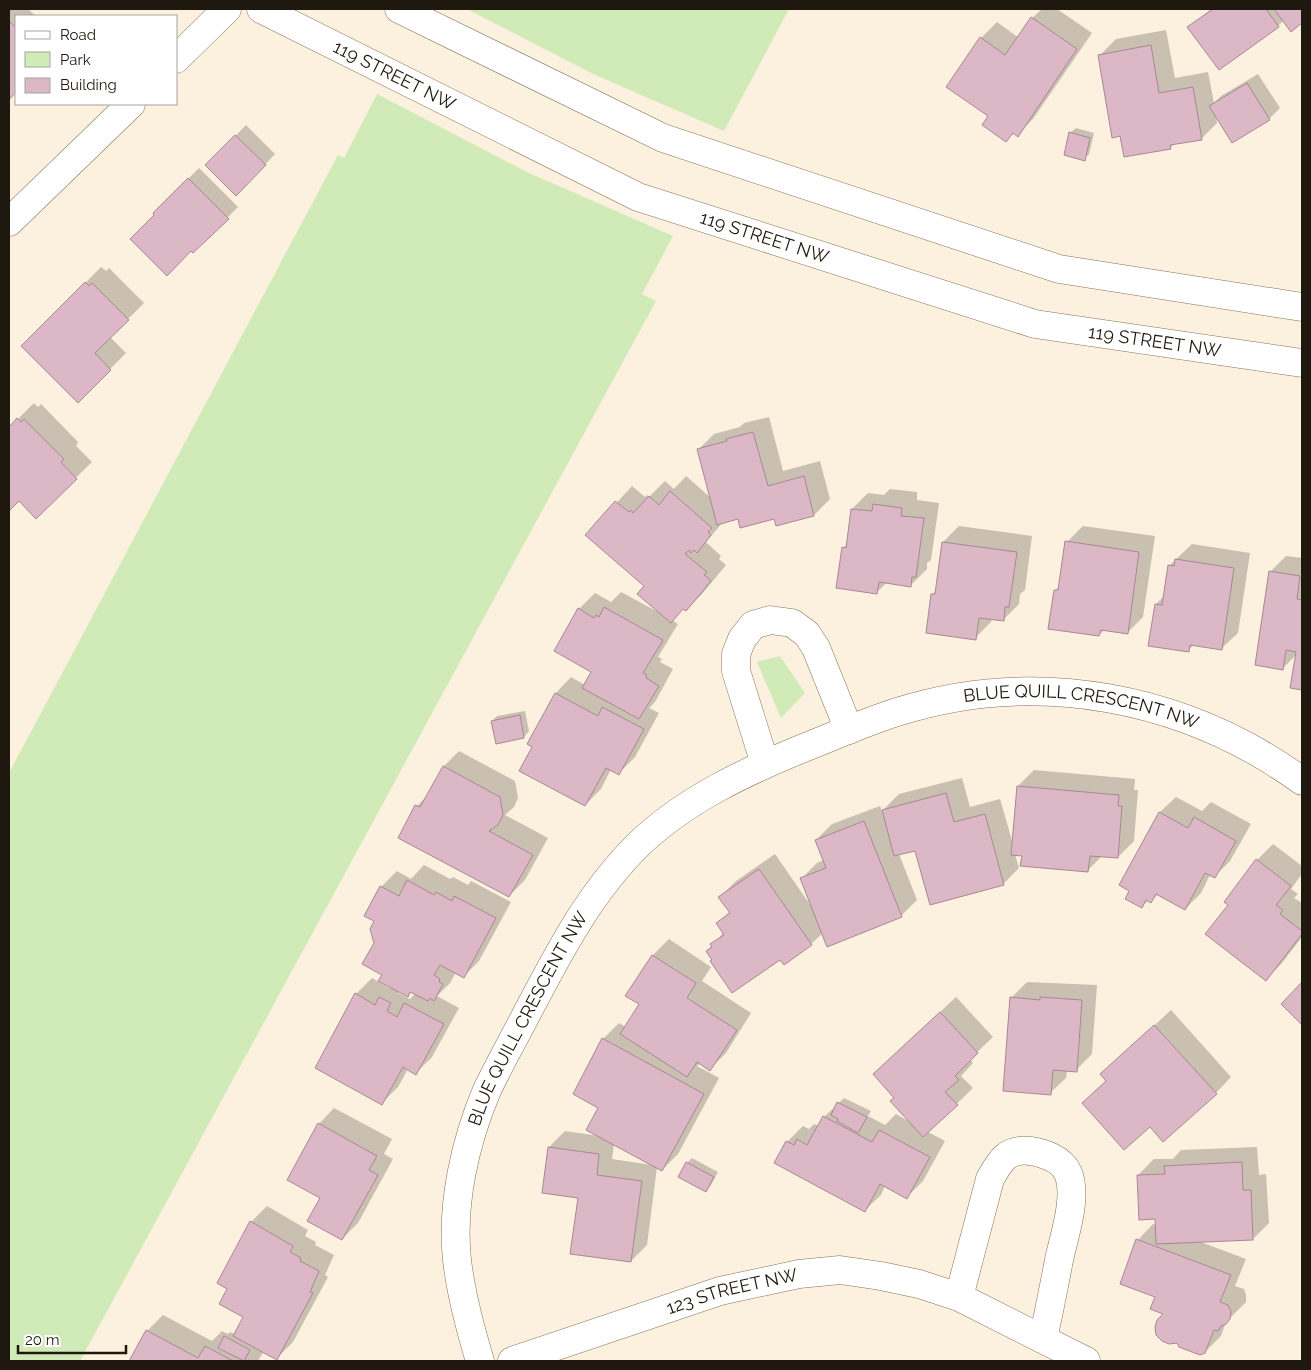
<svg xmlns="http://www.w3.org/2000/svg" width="1311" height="1370" font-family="Raleway,sans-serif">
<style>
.green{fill:#d1ebb8}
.shadow{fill:#0003;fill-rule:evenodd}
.building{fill:#dcb8c6;stroke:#a98795}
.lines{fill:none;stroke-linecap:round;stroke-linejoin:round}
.street-casing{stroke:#867359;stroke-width:29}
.secondary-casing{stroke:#867359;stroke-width:29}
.street{stroke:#fff;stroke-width:28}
.secondary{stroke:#fff;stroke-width:28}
.labels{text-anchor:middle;stroke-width:4.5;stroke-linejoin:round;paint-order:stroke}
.street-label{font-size:18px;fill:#1f180e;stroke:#fff}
</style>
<rect width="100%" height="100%" fill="#fcf0de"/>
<g class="green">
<path d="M467,9H789L724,131L593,74Z"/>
<path d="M377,94L529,173L673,236L642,294L656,301L80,1361H9V773L338,155L344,158Z"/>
<path d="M780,656L805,693L781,718L757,662Z"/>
</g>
<g class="shadow">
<path d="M9,9H28L36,16H16V91L9,99Z"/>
<path d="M1042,9H1057L1092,33L1033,119L1017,135L1014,133L1006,141L990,116L981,38L997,22L1019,38L1032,18Z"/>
<path d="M1211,9H1302V22L1291,30L1284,20L1278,26L1189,27Z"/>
<path d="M1166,30L1175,78L1208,72L1214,103L1221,96L1258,74L1280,108L1269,119L1216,115L1217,123L1201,139L1175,143L1170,148L1121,135L1100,55L1116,39Z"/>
<path d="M246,125L275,154L247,184L207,165Z"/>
<path d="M1076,128L1094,133L1089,154L1084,159L1070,133Z"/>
<path d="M199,168L238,207L193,252L154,213Z"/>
<path d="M101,267L106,271L109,268L144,303L110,337L126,353L78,401L23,346Z"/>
<path d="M34,403L38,407L41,404L78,442L76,446L92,462L36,517L19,500L9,510V428Z"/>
<path d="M769,417L783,471L820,461L830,499L814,515L739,517L724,521L706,542L721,556L719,559L726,565L702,594L686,610L684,608L672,620L678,624L658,657L662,659L660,662L673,669L655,702L649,708L659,713L635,757L619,773L611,769L601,789L585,805L534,746L556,693L571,677L585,685L593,671L579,609L595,593L611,602L621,592L660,613V612L646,586L587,535L632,486L645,497L647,495L649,497L665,481L674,489L686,476L711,498L698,450L714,434L740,427L744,423Z"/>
<path d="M890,489L917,492V500L939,503L931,560L927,563V569L911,585L887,582L877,592L843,548L848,543L852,509L868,493L884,495Z"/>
<path d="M959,526L1032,536L1025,590L1020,594L1019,604L1003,620L992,618L991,622L975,638L932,594L937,590L943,542Z"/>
<path d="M1083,526L1155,536L1143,617L1127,633L1105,629L1099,635L1056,590L1060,586L1067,542Z"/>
<path d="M1192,544L1250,553L1238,633L1222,648L1195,644L1188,650L1156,604L1164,596L1169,566Z"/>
<path d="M1286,556L1302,558V689L1292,687L1297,654L1283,668L1270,572Z"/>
<path d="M525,711L529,731L524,737L497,742L492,721L497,716Z"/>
<path d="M459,751L515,781L518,798L514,807L505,815L548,838L525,880L509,896L417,806L429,794L444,766Z"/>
<path d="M1034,770L1135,779L1134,790H1138L1134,841L1118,857L1102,856L1087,871L1015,854L1019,868L1003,884L916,849L899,854L917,900L901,916L823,933L811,944L780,958L713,960L707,951L724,932L718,923L730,911L720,897L736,881L775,854L811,906L802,878L817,863L824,860L816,840L832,824L880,806L882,811L899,794L962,778L970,807L1000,799L1013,844L1018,786Z"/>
<path d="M1176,797L1202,811L1211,802L1251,824L1230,861L1214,877L1210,875L1201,893L1185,909L1158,894L1151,901L1148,900L1142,907L1160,812Z"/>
<path d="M1273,844L1302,866V874L1291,889L1298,894L1294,898L1302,903V937L1282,963L1266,979L1230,904L1257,860Z"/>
<path d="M424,865L450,879L453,877L468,885L471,881L511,902L479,961L463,977L456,972L450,983L437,996L459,1008L432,1057L416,1073L408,1069L398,1087L382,1103L356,994L372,978L389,988L391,986L383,974L375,943L376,921L381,887L397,871L411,879ZM399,990L408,995L412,991L416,993L410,999L398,993Z"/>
<path d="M669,939L711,967L702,981L751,1013L726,1053L710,1069L700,1063L697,1066L719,1078L678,1154L662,1170L657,1167L647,1245L631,1261L579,1197L544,1192L549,1147L565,1131L599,1136L603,1039L619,1023L626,1027L641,1004L627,995L653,955ZM614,1144L652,1165L612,1159Z"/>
<path d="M1027,982L1097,985L1092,1054L1076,1070H1067L1066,1078L1050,1093L1011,998Z"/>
<path d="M956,997L993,1037L970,1059L973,1063L961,1076L973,1088L928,1132L945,1141L923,1181L907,1197L885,1186L881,1195L865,1210L787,1142L803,1126L809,1129L814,1124L819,1126L824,1117L844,1098L871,1111L868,1116L885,1125L896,1114L910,1122L896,1098L890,1059Z"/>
<path d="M1171,1010L1231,1077L1216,1093L1083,1103L1107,1080L1102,1074Z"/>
<path d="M334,1108L392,1139L384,1154L393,1159L358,1223L342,1239L321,1198L319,1124Z"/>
<path d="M1257,1147L1259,1175L1266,1174L1269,1223L1253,1239L1198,1241L1246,1259L1235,1286L1244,1289L1246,1295V1302L1226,1322L1221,1336L1205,1352L1165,1313L1156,1296L1138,1240L1153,1224L1157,1225L1156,1218L1138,1175L1154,1159H1173L1181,1150Z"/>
<path d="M692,1158L718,1172L711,1185L706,1190L687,1163Z"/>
<path d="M267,1206L308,1230L305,1236L316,1242L315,1245L334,1255L325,1275L328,1277L293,1342L277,1358L264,1351L258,1361H130L147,1331L163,1315L212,1341L222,1331L228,1334L230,1332L235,1334L245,1316L229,1288L251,1222Z"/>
</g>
<g class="building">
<path d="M1213,9H1266L1279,27L1219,70L1187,27Z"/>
<path d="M1274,9H1302V23L1291,32Z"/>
<path d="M1031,17L1077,49L1018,137L1013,133L1006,142L982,125L988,116L946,87L980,37L1005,55Z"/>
<path d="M9,21L16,28V92L9,100Z"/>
<path d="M1151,45L1159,93L1193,87L1202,140L1170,145L1171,149L1124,157L1120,136L1112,138L1098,55Z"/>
<path d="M1247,83L1270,120L1232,143L1209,106Z"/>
<path d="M1069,132L1090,138L1085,161L1064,155Z"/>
<path d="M235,135L266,165L236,196L205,165Z"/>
<path d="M188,178L229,219L193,253L191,251L167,276L130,239L154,215L153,213Z"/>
<path d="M85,282L89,286L92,283L129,320L95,353L111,370L78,403L21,346Z"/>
<path d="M17,418L21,422L24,419L64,459L61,462L77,479L36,519L19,501L9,511V427Z"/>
<path d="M753,432L768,486L804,476L814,516L776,526L774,519L740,528L738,519L717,525L697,449L727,441L726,439Z"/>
<path d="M670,491L712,528L708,532L711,535L697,553L694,550L691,553L689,550L685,554L707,572L704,575L711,581L686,611L683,609L671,623L637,594L644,586L585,535L615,501L629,512L631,510L633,513L649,496L659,505Z"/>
<path d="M873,504L902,508L901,516L924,518L916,577H912L911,587L879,582L877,594L836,588L842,547L846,548L851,509L872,511Z"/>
<path d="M1065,541L1139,552L1128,634L1101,630L1099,636L1048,629L1054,590H1058Z"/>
<path d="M942,542L1017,552L1009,607H1005L1004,621L979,618L976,640L926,633L931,594H935Z"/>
<path d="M1175,559L1234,568L1222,650L1190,645L1189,652L1148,646L1155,604L1162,605L1168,565L1174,566Z"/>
<path d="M1269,571L1300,576L1297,599L1302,600V690L1290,688L1296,652L1286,650L1283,670L1255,665Z"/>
<path d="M604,607L663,640L643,673L647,675L646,678L659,686L639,719L582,688L591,672L554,651L578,608L594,618L596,615L599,617Z"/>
<path d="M555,693L598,716L602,707L644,729L619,775L606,768L585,806L519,771L532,747L527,744Z"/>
<path d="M520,715L524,738L496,744L491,721Z"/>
<path d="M443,766L500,797L503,815L498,825L489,831L533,855L509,897L398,838L415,805L420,807Z"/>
<path d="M1017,786L1119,795L1118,806H1122L1118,858L1090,856L1088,872L1020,866L1022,856L1011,855Z"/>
<path d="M946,793L954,822L985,814L1004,885L930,905L915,851L894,856L882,810Z"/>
<path d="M1159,812L1188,828L1194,817L1236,841L1215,878L1205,873L1185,910L1156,894L1151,903L1146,900L1142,908L1125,899L1129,891L1119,885Z"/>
<path d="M864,821L902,917L827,947L800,878L826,868L815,840Z"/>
<path d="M1256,859L1291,886L1276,905L1283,910L1280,914L1302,931V934L1266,981L1205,934L1228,905L1224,902Z"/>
<path d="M759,869L812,945L784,965L780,960L732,993L710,961L712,960L706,951L712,947L710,944L724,935L716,923L730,913L718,897Z"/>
<path d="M407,880L434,895L436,892L452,901L454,896L496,918L464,978L440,965L434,975L440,979L439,982L443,984L434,1001L430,998L428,1001L410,992L408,997L378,981L382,975L362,964L374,943L370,929L374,921L364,916L380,886L399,896Z"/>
<path d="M652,955L696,983L687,998L737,1030L710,1071L697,1062L687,1077L620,1034L639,1004L625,996Z"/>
<path d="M1302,982V1025L1281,1004Z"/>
<path d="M355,993L375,1005L379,997L391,1003L387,1011L397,1017L404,1003L444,1024L416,1075L403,1067L382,1105L315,1068Z"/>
<path d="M1010,997L1040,1000V997L1082,1000L1077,1072L1053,1070L1051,1095L1003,1091Z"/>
<path d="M940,1012L978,1053L955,1076L959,1080L945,1092L958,1105L923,1137L890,1101L894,1098L873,1074Z"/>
<path d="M1154,1025L1217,1094L1163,1142L1150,1127L1124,1150L1082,1103L1106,1081L1100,1074Z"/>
<path d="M602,1038L704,1094L662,1171L586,1130L598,1108L573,1094Z"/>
<path d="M837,1102L867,1117L858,1133L837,1121L838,1119L831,1115Z"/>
<path d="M823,1116L872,1142L879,1130L930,1157L907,1199L880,1184L865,1212L774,1163L786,1141L794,1145L797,1139L807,1145Z"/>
<path d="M318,1123L377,1156L369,1170L378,1175L342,1240L307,1221L320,1198L287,1180Z"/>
<path d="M548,1147L599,1154L597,1175L642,1181L631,1262L570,1254L578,1198L542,1193Z"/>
<path d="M686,1162L714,1177L706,1192L678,1177Z"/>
<path d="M1242,1162L1243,1190H1251L1253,1240L1156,1244L1155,1219L1139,1220L1137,1175L1165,1174L1164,1166Z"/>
<path d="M250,1221L293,1246L290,1252L301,1258L300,1261L319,1271L310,1292L313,1293L277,1360L233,1336L243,1317L219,1304L227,1289L217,1283Z"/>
<path d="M1136,1239L1231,1275L1220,1302L1228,1305L1231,1311L1230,1319L1226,1324L1221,1326L1218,1331L1214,1330L1205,1353L1200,1355L1179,1347L1177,1343L1169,1344L1162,1341L1156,1335L1155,1327L1157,1320L1163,1314L1150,1309L1155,1297L1120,1284Z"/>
<path d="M146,1330L198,1358L205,1346L233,1361H129Z"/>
<path d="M224,1336L250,1350L244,1361L218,1348Z"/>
</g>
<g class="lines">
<defs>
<g id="street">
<path d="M176,59L227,9"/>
<path d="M9,222L131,104"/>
<path d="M765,764L736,671V654L742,639L753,625L770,620L792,623L807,634L816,648L849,730"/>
<path d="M959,1297L990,1179C1000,1161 1007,1148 1030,1151C1044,1153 1062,1159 1068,1173C1078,1197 1064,1236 1059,1260C1054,1286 1049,1312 1043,1339"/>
<path id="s1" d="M480,1361C470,1328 461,1295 457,1260C451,1204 465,1142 487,1090C499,1065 513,1040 526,1015C558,954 589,893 639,844C686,799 747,771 806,747C836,735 866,722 897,712C1036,668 1185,696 1302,781"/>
<path id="s2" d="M512,1361L720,1291L799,1274L840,1270L881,1276L919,1284L959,1297L1086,1361"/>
</g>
<g id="secondary">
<path id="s3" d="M261,9L638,197L1035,324L1302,363"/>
<path d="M399,9L663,138L1059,269L1302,307"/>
</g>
</defs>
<use href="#street" class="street-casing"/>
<use href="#secondary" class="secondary-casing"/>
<use href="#street" class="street"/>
<use href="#secondary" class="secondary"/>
</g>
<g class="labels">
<g class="street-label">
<text dy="6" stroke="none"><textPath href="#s3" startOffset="149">119 STREET NW</textPath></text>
<text dy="6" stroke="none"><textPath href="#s3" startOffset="554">119 STREET NW</textPath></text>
<text dy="6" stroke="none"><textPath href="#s3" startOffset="959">119 STREET NW</textPath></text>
<text dy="6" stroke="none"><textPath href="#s1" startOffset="1048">BLUE QUILL CRESCENT NW</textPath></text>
<text dy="6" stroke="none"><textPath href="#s1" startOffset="360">BLUE QUILL CRESCENT NW</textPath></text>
<text dy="6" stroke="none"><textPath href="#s2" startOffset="231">123 STREET NW</textPath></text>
</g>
</g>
<rect width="1311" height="1370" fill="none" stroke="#1f180e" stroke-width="20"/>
<rect x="15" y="15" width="162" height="90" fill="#ffffff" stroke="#a5a39f"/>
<rect x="25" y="31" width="25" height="8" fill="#ffffff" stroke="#a5a39f"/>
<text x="60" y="40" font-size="15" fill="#1f180e">Road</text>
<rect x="25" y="52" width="25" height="15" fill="#d1ebb8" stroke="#a5a39f"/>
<text x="60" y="65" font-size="15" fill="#1f180e">Park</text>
<rect x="25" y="78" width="25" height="15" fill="#dcb8c6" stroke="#a5a39f"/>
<text x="60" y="90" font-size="15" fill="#1f180e">Building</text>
<path d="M18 1345v8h108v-8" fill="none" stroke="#1f180e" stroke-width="2.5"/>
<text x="25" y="1345" font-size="15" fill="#1f180e" stroke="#ffffff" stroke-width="4" paint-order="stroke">20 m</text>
</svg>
